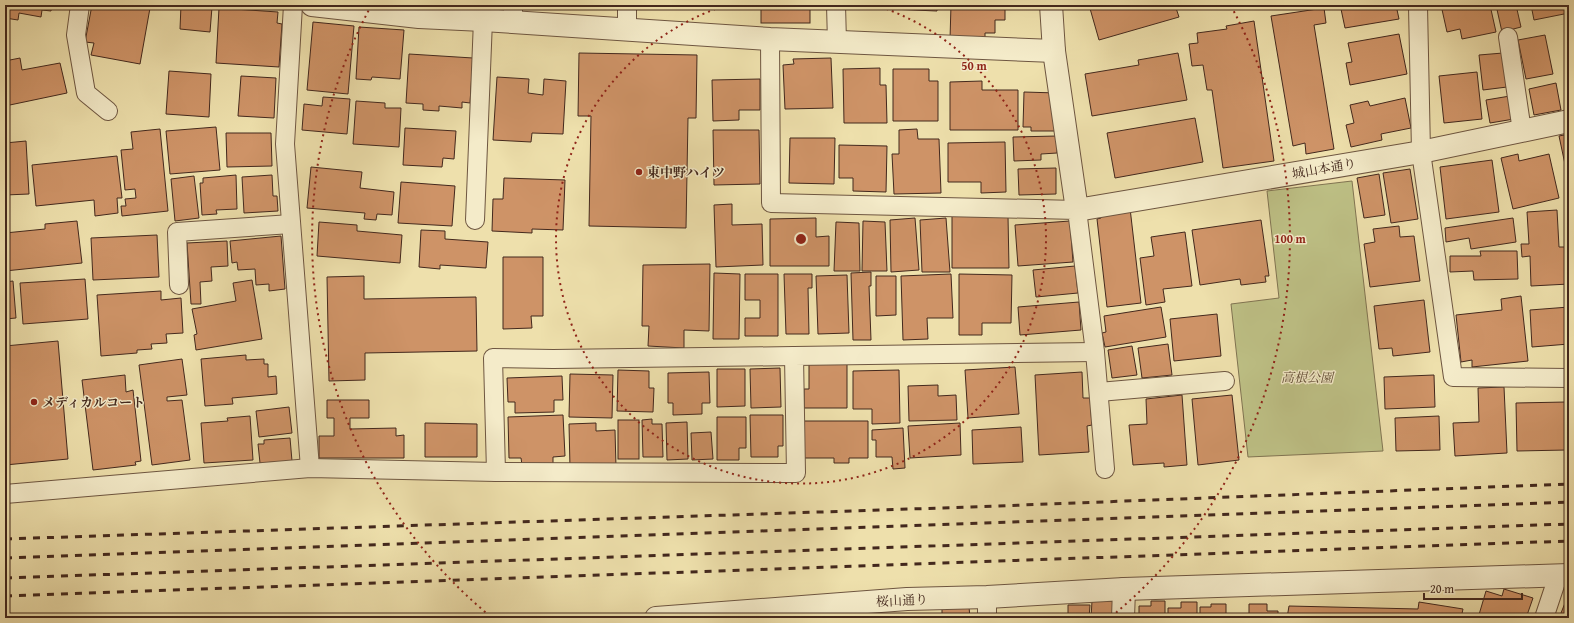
<svg xmlns="http://www.w3.org/2000/svg" width="1574" height="623" font-family="'Gentium Book Plus','Noto Serif JP',serif">
<style>
.green{fill:#bec186;stroke:#807452}
.building{fill:#ce9367;stroke:#43281d}
.lines{fill:none;stroke-linecap:round;stroke-linejoin:round}
.service-casing{stroke:#6e5641;stroke-width:20}
.minor-casing{stroke:#6e5641;stroke-width:24}
.service{stroke:#f4ebc9;stroke-width:18}
.minor{stroke:#f4ebc9;stroke-width:22}
.rail{stroke:#43281d;stroke-width:3;stroke-dasharray:7 7;stroke-linecap:butt}
.ring{fill:none;stroke:#8f2418;stroke-width:2;stroke-dasharray:2 4}
.poi-dot{fill:#8f2418;stroke:#f4ebc9;stroke-width:1.5}
.labels{text-anchor:middle;stroke-width:3;stroke-linejoin:round;paint-order:stroke}
.street-label{font-size:13px;fill:#43281d;stroke:#f4ebc9}
.poi-label{font-size:13px;font-weight:bold;fill:#43281d;stroke:#f4ebc9;text-anchor:start}
.park-label{font-size:13px;font-style:italic;fill:#624e37;stroke:#f4ebc9}
.centre{fill:#8f2418;stroke:#f4ebc9;stroke-width:2}
.ring-label{font-size:12px;text-anchor:middle;font-weight:bold;fill:#8f2418;stroke:#f4ebc9;stroke-width:3;stroke-linejoin:round;paint-order:stroke}
</style>
<rect width="100%" height="100%" fill="#eee0ac"/>
<filter id="stains"><feTurbulence type="fractalNoise" baseFrequency=".005" numOctaves="4"/><feColorMatrix values="0 0 0 0 .2 0 0 0 0 .09 0 0 0 0 .02 0 0 0 .5 -.17"/></filter>
<radialGradient id="worn" r=".72"><stop offset=".6" stop-color="#630" stop-opacity="0"/><stop offset="1" stop-color="#630" stop-opacity=".3"/></radialGradient>
<path class="green" d="M1352,181L1383,451L1248,457L1231,304L1279,298L1267,191Z"/>
<g class="building">
<path d="M5,5H52L51,11L42,10L41,17L19,13L18,20L5,18Z"/>
<path d="M92,5H136L150,8L140,64L91,55L94,43L85,42Z"/>
<path d="M181,5L212,7L210,32L180,29Z"/>
<rect x="761" y="5" width="49" height="18"/>
<path d="M867,5H937V11L867,8Z"/>
<path d="M951,5H1005V20H995V33H985V40L950,39Z"/>
<path d="M1089,5H1175L1179,17L1099,40Z"/>
<path d="M1361,5H1396L1399,19L1345,28L1341,9Z"/>
<path d="M1441,5H1490L1496,32L1462,39L1460,29L1447,32Z"/>
<path d="M1496,5H1516L1521,27L1502,32Z"/>
<path d="M1531,5H1569V13L1534,20Z"/>
<path d="M219,8L278,12L277,23L282,24L279,67L216,63Z"/>
<path d="M1324,8L1326,23L1314,25L1334,149L1306,154L1305,143L1293,146L1271,16Z"/>
<path d="M1254,21L1274,161L1223,168L1212,90H1207L1203,65L1192,66L1189,44L1198,43L1197,33L1227,29L1226,26Z"/>
<path d="M313,22L354,26L348,94L307,90Z"/>
<path d="M1569,25V36L1566,26Z"/>
<path d="M359,27L404,30L400,79L372,77L371,80L356,79Z"/>
<path d="M1399,34L1407,74L1350,85L1346,63L1352,62L1348,43Z"/>
<path d="M1545,35L1553,74L1526,79L1518,40Z"/>
<path d="M579,53L697,55L696,118H688L686,228L589,226L591,116H578Z"/>
<path d="M1178,53L1187,100L1092,116L1085,74L1139,65L1138,60Z"/>
<path d="M1503,53L1507,87L1483,90L1479,55Z"/>
<path d="M409,54L473,58L470,103L462,102V108L439,106V111L423,110V104L406,103Z"/>
<path d="M20,58L22,70L60,63L67,93L5,106V61Z"/>
<path d="M831,58L833,108L785,109L783,65L794,64L793,59Z"/>
<path d="M880,68V85H886L887,123H844L843,69Z"/>
<path d="M893,69H929V81H938V121H893Z"/>
<path d="M169,71L211,74L209,117L166,114Z"/>
<path d="M1477,72L1482,119L1444,123L1439,76Z"/>
<path d="M241,76L276,78L274,118L238,116Z"/>
<path d="M497,77L529,79L528,93L543,95L544,79L566,81L563,134L532,133L531,142L493,140Z"/>
<path d="M760,79V110H739V120L713,121L712,80Z"/>
<path d="M982,81V90H1018V130H950V82Z"/>
<path d="M1556,83L1561,110L1534,115L1529,89Z"/>
<path d="M1024,92L1057,93L1056,131H1031V127H1023Z"/>
<path d="M1510,96L1514,119L1490,123L1486,100Z"/>
<path d="M323,97L350,99L347,134L302,130L304,104L322,106Z"/>
<path d="M1405,98L1411,128L1381,134L1382,140L1351,147L1346,125L1354,123L1350,105L1368,101L1370,106Z"/>
<path d="M356,101L385,103V108H401L399,147L353,144Z"/>
<path d="M1195,118L1203,162L1115,178L1107,133Z"/>
<path d="M216,127L220,170L170,174L166,131Z"/>
<path d="M405,128L456,131L454,159L443,158L442,167L403,165Z"/>
<path d="M160,129L168,211L122,216L121,206H126L125,199L136,198L135,189L125,190L121,150L133,149L131,132Z"/>
<path d="M917,129L918,139H939L941,193L894,194L892,154H899V130Z"/>
<path d="M713,130H759L760,184L714,185Z"/>
<path d="M226,133H271L272,166L227,167Z"/>
<path d="M1569,134V169H1566L1559,136Z"/>
<path d="M1057,136V153L1041,154V160L1014,161L1013,137Z"/>
<path d="M790,138H835L834,184L789,183Z"/>
<path d="M26,141L29,194L5,195V143Z"/>
<path d="M1005,142L1006,192L981,193V182H948V143Z"/>
<path d="M839,145L887,146L886,192L853,191V178H839Z"/>
<path d="M1518,154L1519,161L1549,154L1559,198L1513,209L1501,158Z"/>
<path d="M117,156L122,198H117L118,213L95,216L94,200L36,206L32,165Z"/>
<path d="M1492,160L1499,212L1446,219L1440,167Z"/>
<path d="M311,167L362,172L360,188L394,192L392,215L377,214L376,220L364,219L365,213L307,208Z"/>
<path d="M1056,168V194L1019,195L1018,169Z"/>
<path d="M1410,169L1418,219L1391,223L1383,173Z"/>
<path d="M1379,174L1385,215L1364,218L1357,178Z"/>
<path d="M236,175L237,209L216,210L217,214L202,215L200,183H203V178Z"/>
<path d="M272,175L273,196H277L278,211L244,213L242,177Z"/>
<path d="M194,176L199,218L175,221L171,179Z"/>
<path d="M504,178L565,180L563,230L532,229V233L492,231L493,199H503Z"/>
<path d="M401,182L455,186L452,226L398,223Z"/>
<path d="M732,204V225L762,224L763,265L716,267L714,205Z"/>
<path d="M1130,208L1141,303L1107,307L1097,219L1101,218V212Z"/>
<path d="M1557,210L1559,247H1569V284L1531,286L1530,256L1522,257L1521,244H1529L1527,212Z"/>
<path d="M952,216H1008L1009,268H952Z"/>
<path d="M816,218V237L829,236V266H770V219Z"/>
<path d="M915,218L919,270L891,272L890,220Z"/>
<path d="M946,218L950,272H922L920,220Z"/>
<path d="M1513,218L1516,242L1471,249L1469,238L1446,242L1445,228Z"/>
<path d="M1261,220L1269,276H1265L1266,282L1241,285L1240,279L1200,285L1192,230Z"/>
<path d="M77,221L82,263L5,271V233L45,229V224Z"/>
<path d="M863,221L885,222L887,271H862Z"/>
<path d="M1070,221L1073,262L1018,266L1015,225Z"/>
<path d="M319,222L357,225V231L402,235L400,263L317,256Z"/>
<path d="M836,222L859,223L860,271H834Z"/>
<path d="M1399,226L1400,237L1414,236L1420,281L1370,287L1364,244L1375,242L1373,229Z"/>
<path d="M421,230L445,231V239L488,242L486,268L440,265V269L419,267Z"/>
<path d="M1185,232L1192,286L1163,289L1165,302L1146,305L1140,258L1154,256L1151,237Z"/>
<path d="M157,235L159,277L93,280L91,238Z"/>
<path d="M281,236L285,289L269,291V284L256,285L255,269L238,270L237,262L232,263L230,241Z"/>
<path d="M227,241L228,266L211,267L212,281L200,282L201,304H191L187,243Z"/>
<path d="M1480,251H1517L1518,279L1474,280L1473,271L1450,272V256H1481Z"/>
<path d="M503,257H543V316H531L532,328L503,329Z"/>
<path d="M710,264L709,331L684,330V348L648,346L649,326H642L643,265Z"/>
<path d="M1075,266L1078,293L1036,297L1033,270Z"/>
<path d="M871,272V286H869L871,340H853L851,273Z"/>
<path d="M714,273L740,274L739,339H713Z"/>
<path d="M745,274H778V336H745V318H760V300H745Z"/>
<path d="M784,274H812V288H808L809,334H786Z"/>
<path d="M951,274L953,318H927L928,339L903,340L901,276Z"/>
<path d="M959,274L1012,275L1011,323H982V335H959Z"/>
<path d="M847,275L849,333L818,334L816,276Z"/>
<path d="M364,276V299L476,297L477,351L365,353V380L329,381L327,277Z"/>
<path d="M876,276H896V315L876,316Z"/>
<path d="M85,279L88,319L23,324L20,283Z"/>
<path d="M252,280L262,339L196,350L194,335L197,334L192,309L236,301L233,283Z"/>
<path d="M13,281L16,318L5,319V282Z"/>
<path d="M161,291V300L181,298L183,333L166,334L167,343L151,344L152,349L137,350V353L101,356L97,295Z"/>
<path d="M1521,296L1528,361L1472,367V360L1461,362L1456,315L1502,310L1501,299Z"/>
<path d="M1424,300L1430,352L1393,356L1392,348L1379,349L1374,306Z"/>
<path d="M1079,302L1081,330L1020,335L1018,307Z"/>
<path d="M1161,307L1166,337L1105,347L1102,333L1106,332L1104,316Z"/>
<path d="M1569,307V344L1532,347L1530,310Z"/>
<path d="M1217,314L1221,356L1174,361L1170,319Z"/>
<path d="M58,341L68,459L5,465V346Z"/>
<path d="M1168,344L1172,375L1142,378L1138,348Z"/>
<path d="M1132,346L1137,375L1112,378L1108,350Z"/>
<path d="M246,355V360L264,359V364H268V377L276,376L277,394L232,398L233,404L205,406L201,359Z"/>
<path d="M182,359L187,395L167,397V401L182,400L190,460L152,465L139,365Z"/>
<path d="M847,363V408H804V389H809V364Z"/>
<path d="M1015,367L1019,414L968,418L965,370Z"/>
<path d="M780,368L781,407L751,408L750,369Z"/>
<path d="M717,369H745V406L717,407Z"/>
<path d="M618,370L649,371V388H654L653,412L617,411Z"/>
<path d="M899,370L900,423L872,424V409H853V371Z"/>
<path d="M709,372L710,403H702V414L673,415V403H668V373Z"/>
<path d="M1082,372L1083,398H1090L1092,425L1087,426L1089,452L1039,455L1035,375Z"/>
<path d="M570,374L613,375L612,418L569,417Z"/>
<path d="M125,375L126,392L133,390L141,461L135,462L136,465L93,470L82,380Z"/>
<path d="M1434,375L1435,407L1385,409L1384,377Z"/>
<path d="M562,376L563,400H554V412L515,413V402H508L507,378Z"/>
<path d="M938,385V396L956,395L957,420L909,421L908,386Z"/>
<path d="M1504,387L1507,453L1455,456L1453,423L1479,422L1478,388Z"/>
<path d="M1182,395L1187,465L1164,467V463L1133,465L1129,425L1147,424L1146,399Z"/>
<path d="M1232,395L1239,460L1198,465L1192,399Z"/>
<path d="M327,400H369V418H350V429L396,428V436L404,435V458H319V436H334V418H327Z"/>
<path d="M1566,402L1567,450L1517,451L1516,403Z"/>
<path d="M289,407L292,433L259,437L256,411Z"/>
<path d="M563,415L565,456L553,457V464L522,465L521,458H509L508,417Z"/>
<path d="M750,415H783V446H778V457H751Z"/>
<path d="M250,416L253,460L204,463L201,423L228,421L227,418Z"/>
<path d="M1439,416L1440,450L1396,451L1395,418Z"/>
<path d="M717,417H746V448H739V460H717Z"/>
<path d="M652,419V424H662L663,457H643L642,420Z"/>
<rect x="618" y="420" width="21" height="39"/>
<path d="M802,421H868V458H849V463H834V458H802Z"/>
<path d="M687,422L688,459L667,460L666,423Z"/>
<path d="M425,423L477,424V457H425Z"/>
<path d="M596,423V431L615,430L616,467L570,468L569,424Z"/>
<path d="M960,423L961,455L910,458L908,426Z"/>
<path d="M1021,427L1023,462L973,464L972,430Z"/>
<path d="M903,428L905,468L893,469L892,457H876V440H872V430Z"/>
<path d="M711,432L713,459L692,460L691,433Z"/>
<path d="M290,438L292,461L260,463L258,444H264V440Z"/>
<path d="M1504,589L1533,598L1526,618H1478L1486,591L1502,596Z"/>
<path d="M1569,593V618H1559Z"/>
<path d="M1092,601H1112L1116,607L1115,618H1091Z"/>
<path d="M1151,601H1165V618H1139V606H1151Z"/>
<path d="M1181,602H1197V618H1168V608H1181Z"/>
<path d="M1419,602L1463,609L1461,618H1287L1289,606L1418,609Z"/>
<path d="M1211,604H1226V618H1200V607H1211Z"/>
<path d="M1249,604H1267V611H1278V618H1249Z"/>
<path d="M1068,605H1090L1089,618H1068Z"/>
<path d="M969,607L970,618H904V616L942,614V608Z"/>
</g>
<g class="lines">
<defs>
<g id="service">
<path d="M80,5L76,35L86,93L108,111"/>
<path d="M293,5L285,144L310,468"/>
<path d="M836,5L837,42"/>
<path d="M1418,6L1421,152L1453,377L1569,378"/>
<path d="M513,22V5"/>
<path d="M627,30V5"/>
<path d="M1508,37L1522,131"/>
<path d="M770,39L771,203L1077,210L1095,352L1105,469"/>
<path d="M475,220L483,20"/>
<path d="M179,285L177,232L291,224"/>
<path d="M1099,392L1225,381"/>
<path d="M496,472L493,358L553,359L794,356"/>
<path d="M5,494L310,468L496,472L796,473L794,356L1095,352"/>
<path d="M987,597V618"/>
<path d="M1544,618L1558,576"/>
</g>
<g id="minor">
<path d="M312,5L419,17L483,20L770,39L1054,51"/>
<path d="M1051,5L1054,51L1077,210L1421,152L1569,121"/>
<path d="M656,618L907,599L987,597L1124,589L1569,575"/>
<path d="M1123,618L1124,589"/>
</g>
</defs>
<use href="#service" class="service-casing"/>
<use href="#minor" class="minor-casing"/>
<use href="#service" class="service"/>
<use href="#minor" class="minor"/>
<g class="rail">
<path d="M5,539L971,507L1569,484"/>
<path d="M5,558L1569,502"/>
<path d="M5,578L1569,524"/>
<path d="M5,596L1569,541"/>
</g>
</g>
<g class="ring">
<path d="M875 5A245 245 0 1 1 727 5"/>
<path d="M490 616A489 489 0 0 1 371 6M1231 6A489 489 0 0 1 1112 616"/>
</g>
<g class="poi-dot">
<circle cx="639" cy="172" r="4"/>
<circle cx="34" cy="402" r="4"/>
</g>
<g class="labels">
<g class="street-label">
<text transform="translate(1324 168) rotate(-10)" y="5">城山本通り</text>
<text transform="translate(902 600) rotate(-3)" y="5">桜山通り</text>
</g>
<g class="poi-label">
<text x="647" y="177">東中野ハイツ</text>
<text x="42" y="407">メディカルコート</text>
</g>
<g class="park-label">
<text x="1307" y="382">高根公園</text>
</g>
</g>
<circle cx="801" cy="239" r="6" class="centre"/>
<g class="ring-label">
<text x="974" y="70">50 m</text>
<text x="1290" y="243">100 m</text>
</g>
<rect width="1574" height="623" fill="none" stroke="#eee0ac" stroke-width="20"/>
<rect x="6" y="6" width="1562" height="611" fill="none" stroke="#43281d" stroke-width="2"/>
<rect x="10" y="10" width="1554" height="603" fill="none" stroke="#43281d"/>
<path d="M1424 593v6h98v-6" fill="none" stroke="#43281d" stroke-width="2"/>
<text x="1430" y="593" font-size="12" fill="#43281d" stroke="#f4ebc9" stroke-width="3" paint-order="stroke">20 m</text>
<rect width="100%" height="100%" filter="url(#stains)"/>
<rect width="100%" height="100%" fill="url(#worn)"/>
</svg>
